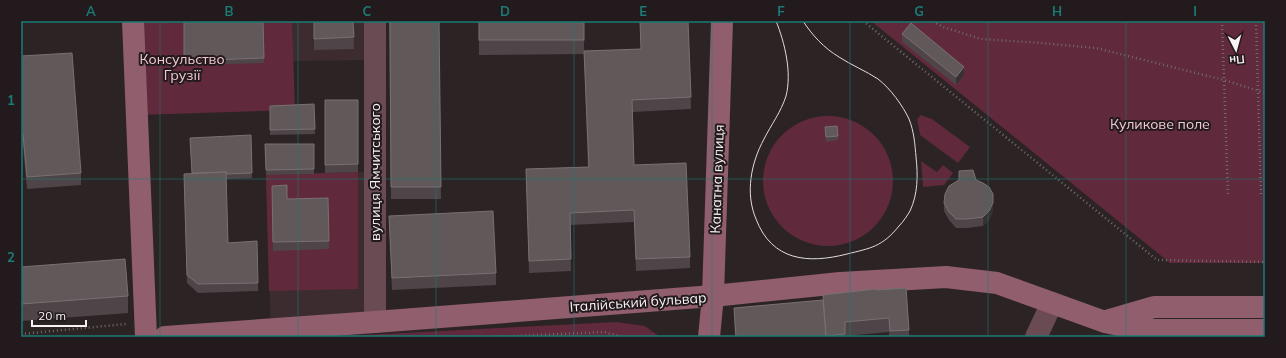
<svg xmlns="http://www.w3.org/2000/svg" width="1286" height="358" font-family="Mulish,sans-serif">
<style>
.built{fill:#3c2c30}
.green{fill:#60293c}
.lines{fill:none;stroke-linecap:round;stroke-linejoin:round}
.path{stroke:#736a6c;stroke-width:2.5;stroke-dasharray:1 3;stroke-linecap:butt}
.street{stroke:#6a4b54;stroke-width:22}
.secondary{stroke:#905e6d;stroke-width:22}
.tram{stroke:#e2dbdd;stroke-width:1}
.wall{fill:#4f4548}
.shaded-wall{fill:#393032}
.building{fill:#61585a;stroke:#797072}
.grid{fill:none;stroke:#1b7c75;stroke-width:1;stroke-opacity:0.55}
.labels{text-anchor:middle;stroke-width:4;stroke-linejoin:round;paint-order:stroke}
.park-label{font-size:14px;fill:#f4c8d3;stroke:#221a1c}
.street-label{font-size:14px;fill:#f9f2f4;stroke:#221a1c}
.neatline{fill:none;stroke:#1b7c75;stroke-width:1.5}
.grid-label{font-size:13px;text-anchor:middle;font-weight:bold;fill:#1b7c75}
</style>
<rect width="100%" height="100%" fill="#2c2325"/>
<g class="built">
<path d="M292,21H374L373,60L293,61Z"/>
<path d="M358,172L374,173V321L271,329L266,175Z"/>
</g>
<g class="green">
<path d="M134,21H292L295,110L138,115Z"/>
<path d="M871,21H1265V263H1170Z"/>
<path d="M921,115L932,119L970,147L958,163L920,135L917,119Z"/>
<circle cx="828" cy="181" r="65"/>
<path d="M921,161L937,172L943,165L953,173L944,185L923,187Z"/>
<path d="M358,172V289L269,291L266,175Z"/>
<path d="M616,322L645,326L660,337H324Z"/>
</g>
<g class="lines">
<g class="path">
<path d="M863,21L1157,260L1265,262"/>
<path d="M933,21L943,27L981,39L1041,43L1096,48L1224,80L1265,93"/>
<path d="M1222,21L1228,195"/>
<path d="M1256,21L1261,196"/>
<path d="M21,334L126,324"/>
<path d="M493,337L604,332L624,337"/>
</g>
<g class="street">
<path d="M375,322V21"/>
<path d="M1036,337L1052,303"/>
</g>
<g class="secondary">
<path d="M133,21L146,337"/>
<path d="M1106,321L1154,307H1265"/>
<path d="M165,337L375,322L713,296L840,283L946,277L997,283L1105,322L1143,330H1265"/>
<path d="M709,337L713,296L722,21"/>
</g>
<path class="tram" d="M776,21C785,43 792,73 786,96C781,112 771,125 764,139C751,163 745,193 756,219C772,261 808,264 847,254C871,248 882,247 899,226C903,222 907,216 910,211C918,194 918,175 916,157C915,145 914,131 909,119C903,106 890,88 878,79C866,71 851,65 839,57C824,48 812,35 803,21"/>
</g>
<g class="wall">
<path d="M184,21H263L264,63L184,65Z"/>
<path d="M314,21H353L354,49L314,50Z"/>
<path d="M389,21H439L441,199H391Z"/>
<path d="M479,21H584V51L641,49L640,21H688L691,109L632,112L634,165L690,257V268L636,271L634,222L570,225L571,271L529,273L526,169L588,167L584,54L479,55Z"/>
<path d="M902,34L964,75L956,85L902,42Z"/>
<path d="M21,56L81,173V185L27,189L23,145L21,146Z"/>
<path d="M325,100H358V172L325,173Z"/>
<path d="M314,104L315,134L270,135V106Z"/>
<path d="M825,127L838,136V140L826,142Z"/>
<path d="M251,135L252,178L226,179L228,243L258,283V291L198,293L187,283L184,182L192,173Z"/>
<path d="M265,144H314V174L266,175Z"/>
<path d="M976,180L993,203V211L989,220L983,226L967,228H956L949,220L944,211V203Z"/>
<path d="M272,186L287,199L328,198L329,249L273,251Z"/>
<path d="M389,216L496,273V285L392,290Z"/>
<path d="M21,267L128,296V313L21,321Z"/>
<path d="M876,290L909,330V337H889V332L845,336V337H735L734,308L823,300V295Z"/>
</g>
<g class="shaded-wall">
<path d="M964,67V75L956,85V77Z"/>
<path d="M993,194V211L989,220L983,226V217Z"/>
</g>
<g class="building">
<path d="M184,21H263L264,58L184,61Z"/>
<path d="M314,21H353L354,37L314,39Z"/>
<path d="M390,21H439L441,187H391Z"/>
<rect x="479" y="21" width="105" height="19"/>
<path d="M640,21H688L691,97L632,100L634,165L686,163L690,257L636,259L634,210L570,213L571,259L529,261L526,169L589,167L584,51L641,49Z"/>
<path d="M911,23L964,67L956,77L902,34Z"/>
<path d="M72,53L81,173L27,177L23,134H21V56Z"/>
<path d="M325,100H358V164L325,165Z"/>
<path d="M314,104L315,129L270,130V106Z"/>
<path d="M837,126L838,136L826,137L825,127Z"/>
<path d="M251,135L252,173L226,174V172L192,173L190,138Z"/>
<path d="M265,144H314V169L266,170Z"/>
<path d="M973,170L976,180L983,183L989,187L993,194V203L989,211L983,217L967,219H956L949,212L944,203L945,194L949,186L959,180V171Z"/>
<path d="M226,172L228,243L257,241L258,283L198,284L187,275L184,174Z"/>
<path d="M287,185V199L328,198L329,241L273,242L272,186Z"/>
<path d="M493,211L496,273L392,278L389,216Z"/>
<path d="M125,259L128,296L21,304V267Z"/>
<path d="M906,288L909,330L890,331L889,318L845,322V334L826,336L823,295L875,289L876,290Z"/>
<path d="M823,300L826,337H736L734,308Z"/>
</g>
<path class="grid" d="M160,21V337M298,21V337M436,21V337M574,21V337M712,21V337M850,21V337M988,21V337M1126,21V337M21,179H1265"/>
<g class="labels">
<g class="park-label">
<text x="182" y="64">Консульство<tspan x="182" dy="16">Грузії</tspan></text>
<text x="1160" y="129">Куликове поле</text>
</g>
<g class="street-label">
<text transform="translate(375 172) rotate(-90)" y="5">вулиця Ямчитського</text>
<text transform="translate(717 179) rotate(-88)" y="5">Канатна вулиця</text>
<text transform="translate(638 302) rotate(-4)" y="5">Італійський бульвар</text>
</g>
</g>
<rect width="1286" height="358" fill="none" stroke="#221a1c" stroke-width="44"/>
<g transform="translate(1236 50) rotate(174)" stroke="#221a1c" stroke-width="3" paint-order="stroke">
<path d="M0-3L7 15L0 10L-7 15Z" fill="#f9f2f4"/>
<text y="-6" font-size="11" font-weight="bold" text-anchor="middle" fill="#f9f2f4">Пн</text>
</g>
<path d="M32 320v6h54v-6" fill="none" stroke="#f9f2f4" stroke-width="2"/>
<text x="38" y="320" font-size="12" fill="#f9f2f4" stroke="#221a1c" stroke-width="3" paint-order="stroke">20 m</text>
<rect x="22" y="22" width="1242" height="314" class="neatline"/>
<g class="grid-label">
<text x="91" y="16">A</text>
<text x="229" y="16">B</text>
<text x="367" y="16">C</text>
<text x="505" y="16">D</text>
<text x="643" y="16">E</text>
<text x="781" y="16">F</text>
<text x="919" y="16">G</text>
<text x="1057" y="16">H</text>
<text x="1195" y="16">I</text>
<text x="11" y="105">1</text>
<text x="11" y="262">2</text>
</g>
</svg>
